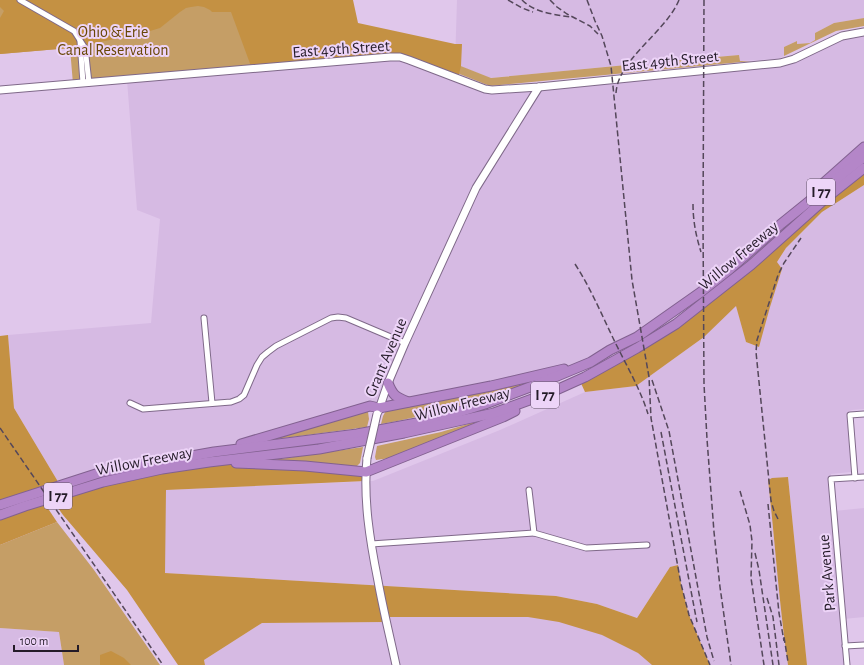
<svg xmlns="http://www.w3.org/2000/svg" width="864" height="665" font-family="'Alegreya Sans',sans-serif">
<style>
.built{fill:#d6bae3}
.green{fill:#c59e66}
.forest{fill:#c49143}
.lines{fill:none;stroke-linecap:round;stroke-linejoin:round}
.street-casing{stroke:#7f6989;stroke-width:7}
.secondary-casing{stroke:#7f6989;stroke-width:9}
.highway-casing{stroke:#826190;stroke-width:11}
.street{stroke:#fff;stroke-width:5}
.secondary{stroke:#fff;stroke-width:7}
.highway{stroke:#b486c8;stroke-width:9}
.rail{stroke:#54475a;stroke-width:1.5;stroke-dasharray:6 3;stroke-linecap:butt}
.secondary-bridge-casing{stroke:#7f6989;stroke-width:9;stroke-linecap:butt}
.secondary-bridge{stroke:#fff;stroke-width:7}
.labels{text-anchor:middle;stroke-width:4;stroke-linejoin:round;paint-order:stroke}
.shield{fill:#edd4f8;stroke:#605266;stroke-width:1}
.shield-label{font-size:15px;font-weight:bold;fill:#241b28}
.park-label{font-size:16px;fill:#694706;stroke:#edd4f8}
.street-label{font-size:16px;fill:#241b28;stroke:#edd4f8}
</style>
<rect width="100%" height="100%" fill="#e0c7eb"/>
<g class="built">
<path d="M457,0H864V18L834,23L815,33V41L810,43L797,44V41L784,47V56L778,59L740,61L739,55L713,57L693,66H688L663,62V64L637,67L636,64L490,78L455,64Z"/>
<path d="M864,32V147L696,295L591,362L379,408L214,452L60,485L14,408L8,335L151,323L160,219L137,210L127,80L390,57L485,89L780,63L842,36Z"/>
<path d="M864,185V409L852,410L847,412L851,472L831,474L834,511L864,508V617L843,619L847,665H807L788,477L768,479L784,641L788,665H710L689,615L681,584L678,565L670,567L637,618L597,604L556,596L165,573V490L373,481L500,430L585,392L636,386L704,337L736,305L746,342L758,347L770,306L777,262L786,248L822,212Z"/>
<path d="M383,606L541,608L671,665H205L204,660L262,623L386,622Z"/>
<path d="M0,628L59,632L64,665H0Z"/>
</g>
<g class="green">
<path d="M0,0H294L491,78L637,64V67L663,64V62L688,59L689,66H693V59L739,55L740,61H752L490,86L457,73L400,56L73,84L70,48L0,54Z"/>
<path d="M864,18V26L836,31L784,56V47L797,41V44L810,43L815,40V33L834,23Z"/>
<path d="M523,383V385C476,402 429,416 381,424L383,416L387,409Z"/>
<path d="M365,411L368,412L369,419L367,427L277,439V437Z"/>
<path d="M475,422L476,424L390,458L376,460L375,457L377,446L441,432Z"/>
<path d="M363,447L360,463L357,466L290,463L273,460Z"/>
<path d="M57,522L94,570L160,665H64L59,632L0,628V545Z"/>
</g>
<g class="forest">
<path d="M0,0H353L358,23L455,44H462L461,66L458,78L400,57L252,69L231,12H212L210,10L204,7L198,6L191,7L186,8L180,12L160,28L140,34L70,48L0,54V18L4,11L0,7Z"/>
<path d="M864,170V185L822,212L786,248L777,262L782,269L770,307L759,347L746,342L736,306L704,337L636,386L585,392L579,379L676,324Z"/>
<path d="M8,335L14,408L60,485L0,505V336Z"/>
<path d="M209,462L366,472V481L166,490L165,573L556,596L597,604L637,618L670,567L678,565L681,584L689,615L710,665H652L638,653L602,635L559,622L528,617H386V622L262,623L204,660L205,665H178L127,590L63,515L51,498Z"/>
<path d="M788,477L807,665H788C779,604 775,541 768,480L772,478Z"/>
<path d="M43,501L57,522L0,545V515Z"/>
<path d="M111,651L124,658L131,665H100V655Z"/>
</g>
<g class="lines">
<defs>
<g id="street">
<path d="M20,0L74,31L85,48L86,56L89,83"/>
<path d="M80,41L83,83"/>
<path d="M204,318L212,403"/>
<path d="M130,403L143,409L231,402L239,399L244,395L257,365L262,357L268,352L276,346L331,318L338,317L346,318L405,343"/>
<path d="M855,478L850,415L864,414"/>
<path d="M529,490L534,533L586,548L647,545"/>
<path d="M371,544L534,533"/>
<path d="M845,646L864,645"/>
<path d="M847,665L831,479L864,477"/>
</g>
<g id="secondary">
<path d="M0,90L390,57H400L409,60L485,89L492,90L539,87L780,63L794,59L842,36L864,32"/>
<path d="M378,412L388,383L405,343L476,188L539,87"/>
<path d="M367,458C363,499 370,541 378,581C383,609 390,637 396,665"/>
</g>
<g id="highway">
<path d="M819,187L864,147"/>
<path d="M388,383C393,396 396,397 408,402"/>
<path d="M241,444L370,406L379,408L491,386L564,369"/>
<path d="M236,463L305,466L366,472L503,417L515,411"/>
<path d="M0,505L102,472L214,452L357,434L422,422L453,414L485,404L538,384L591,362L610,350L637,337L701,292L730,269L781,224L864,157"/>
<path d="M0,515L25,506L103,482L162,469L209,462L319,449L404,433L494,413L554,391L585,377L637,348L676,324L751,265L825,199L864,168"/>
</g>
</defs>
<use href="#street" class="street-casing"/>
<use href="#secondary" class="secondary-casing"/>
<use href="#highway" class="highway-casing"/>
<use href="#street" class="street"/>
<use href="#secondary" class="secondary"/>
<use href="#highway" class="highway"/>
<g class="rail">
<path d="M508,0L522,8L533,12"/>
<path d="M522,0C535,13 553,14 570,17"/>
<path d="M550,0L557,7L567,14L590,26L598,34"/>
<path d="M587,0L595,21L602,36L611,66L632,280L649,377L651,418L681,584L689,615L710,665"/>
<path d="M704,0L703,220L704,384L707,439L714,532L720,587L731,665"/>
<path d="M616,93C618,59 666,32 679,0"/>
<path d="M693,204C693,221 696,236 701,252"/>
<path d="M575,264C590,287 601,313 613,338C625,363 640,388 648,414"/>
<path d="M652,380L669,431L707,637L714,661"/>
<path d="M0,428L163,665"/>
<path d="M661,432L695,612L697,622"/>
<path d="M740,491L750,525L752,541L751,578L764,665"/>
<path d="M768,504L779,613L784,641"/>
<path d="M778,519L774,511L771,501L756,352L757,340L778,275L784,263L801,238"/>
<path d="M755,553L759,570L773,665"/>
<path d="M767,598L773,617L779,665"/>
<path d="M784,637L788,662"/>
</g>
<defs>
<path id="secondary-bridge" d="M367,458L377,414"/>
</defs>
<use href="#secondary-bridge" class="secondary-bridge-casing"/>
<use href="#secondary-bridge" class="secondary-bridge"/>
</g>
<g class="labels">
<g class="shield">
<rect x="807" y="179" width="28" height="26" rx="3"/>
<rect x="531" y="382" width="28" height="26" rx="3"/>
<rect x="44" y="483" width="28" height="26" rx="3"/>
</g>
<g class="shield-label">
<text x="821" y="197">I 77</text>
<text x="545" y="400">I 77</text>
<text x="58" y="501">I 77</text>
</g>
<g class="park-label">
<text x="113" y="37">Ohio &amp; Erie<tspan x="113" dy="18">Canal Reservation</tspan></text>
</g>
<g class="street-label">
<text transform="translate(341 48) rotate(-4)" y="6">East 49th Street</text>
<text transform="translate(670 60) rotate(-6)" y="6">East 49th Street</text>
<text transform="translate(738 255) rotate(-40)" y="6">Willow Freeway</text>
<text transform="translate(385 357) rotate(-67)" y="6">Grant Avenue</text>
<text transform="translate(462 403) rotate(-14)" y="6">Willow Freeway</text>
<text transform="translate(144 460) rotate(-11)" y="6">Willow Freeway</text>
<text transform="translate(826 573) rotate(-95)" y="6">Park Avenue</text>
</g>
</g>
<path d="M14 645v6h64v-6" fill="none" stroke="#241b28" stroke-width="2"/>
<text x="20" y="645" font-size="12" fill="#241b28" stroke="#edd4f8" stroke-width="3" paint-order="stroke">100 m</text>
</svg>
